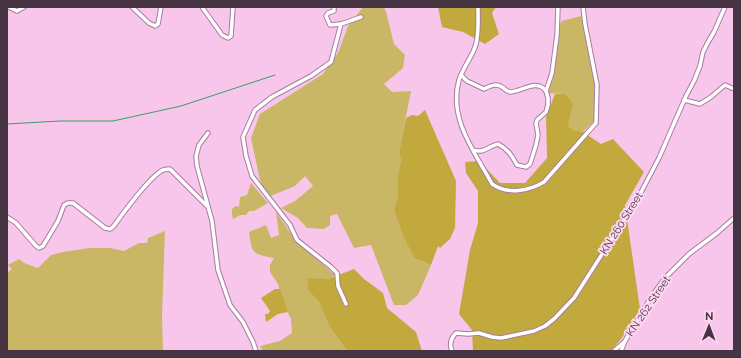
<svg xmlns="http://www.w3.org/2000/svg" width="741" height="358" font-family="Raleway,sans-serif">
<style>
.green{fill:#cab766}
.forest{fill:#c2a93d}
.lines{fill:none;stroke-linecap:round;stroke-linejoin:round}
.stream{stroke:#37a068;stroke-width:1}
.street-casing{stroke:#a87c9d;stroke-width:5.5}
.street{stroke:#fff;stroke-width:3.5}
.labels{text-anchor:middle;stroke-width:4;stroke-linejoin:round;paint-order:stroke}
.street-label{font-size:11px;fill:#473442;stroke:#fed7f3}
</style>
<rect width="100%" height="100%" fill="#f7c6ea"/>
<g class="green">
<path d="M363,7H384L386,12L394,44L405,55L403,68L384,84L392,92L411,91L399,152L401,161L398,174V195L394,210L403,236L414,258L431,265L418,295L406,305H394L371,245L354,248L337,214L330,216V225L324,229L307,228L298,218L281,208L295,201L313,186L305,176L295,186L268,197L260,180L251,138L260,114L323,74L338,53L348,26Z"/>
<path d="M581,16L594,80V121L583,132L573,130L568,126L565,94L547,93L553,79L559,26L562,21Z"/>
<path d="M251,183L268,203L254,211H249L246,215H241L233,219L232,215V209L236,206L239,207L240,197L247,195Z"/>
<path d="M276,212L296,241L335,275C329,281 317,279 309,278L308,290L319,302L329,326L347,351H263L260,346L280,341L292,333L291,319L283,302L278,284L270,272V265L274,258C252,254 252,254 249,232L266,225L271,238L279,235Z"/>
<path d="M165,231L162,316L163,351H7V273L12,269L8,265L19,259L24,263L38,268L51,255L63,252L89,248H110L124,251L139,243H147L148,238Z"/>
</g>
<g class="forest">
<path d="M438,7H496L492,13L499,34L485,44L463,32L442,27Z"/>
<path d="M555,94H565L573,103L568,126L573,130L583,132L601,144L613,139L644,172L625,205L640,309L621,339L611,351H473L472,330L459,314L470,250L478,223V191L466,173L465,162L479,161L500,183H525L547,158L546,117Z"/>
<path d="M425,110L456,181L455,228L450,239L440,248L438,246L431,265L414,258L403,236L394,210L398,195V174L401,161L399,152L406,118L412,115L418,116Z"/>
<path d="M354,269L364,279L383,293L387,308L416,332L422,351H347L329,326L319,302L308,290V278L328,279Z"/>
<path d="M275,289H280L288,312L278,314L266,322L265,314H268L270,311L261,298Z"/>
</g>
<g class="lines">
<path class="stream" d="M7,124L60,121H113L181,106L275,75"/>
<defs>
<g id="street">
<path d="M9,7L17,11L24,7"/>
<path d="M132,7L149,23L155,26L158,24L161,7"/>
<path d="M202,7L222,35L228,38L231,36L233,7"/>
<path d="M334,7V11L328,13L326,16L330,25L341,24"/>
<path d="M478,7C478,19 479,32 476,44C473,56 463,67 459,80C448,119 475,152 492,184C508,195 529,191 544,182L596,123L597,85L585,24L583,7"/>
<path d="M461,75L467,81L484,89C490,86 496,83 502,87C505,89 506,91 510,92C522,92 536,78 546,91"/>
<path d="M684,100L700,104L711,97L725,85L734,89"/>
<path d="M208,133L199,145L196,156L197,166L212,221L218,270L230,305L243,322L253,342L256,351"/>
<path d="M474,150C484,154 488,146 498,144C508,149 512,156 517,165L526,167L530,164L536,145L538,135L536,123L537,120L546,112L548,105V98L546,91L552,73L557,35L558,7"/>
<path d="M7,217L16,223L36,246L39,248L43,246L58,221L64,205L68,203H73L105,228L110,229L113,227C124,212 146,181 161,171C164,169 167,169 170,169L208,207"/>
<path d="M346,304L338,286L337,273L331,267L297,240L290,225L252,176L246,156L243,137L255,110L272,97L311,76L331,62L341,24L361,17"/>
<path d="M452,351C449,344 451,338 456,333L468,334L479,333L492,337L501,338L534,331L545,326L554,319L574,298L638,198L659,158L686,96L694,81L700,66L703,52L707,44L714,32L725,7"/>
<path d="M614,351L624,342"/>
<path d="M621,351L625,341L652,296L666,277L689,254L717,233L734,218"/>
</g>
</defs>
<use href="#street" class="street-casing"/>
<use href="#street" class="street"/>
</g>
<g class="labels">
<g class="street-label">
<text transform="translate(621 223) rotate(-58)" y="4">KN 260 Street</text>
<text transform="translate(648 306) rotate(-56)" y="4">KN 262 Street</text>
</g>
</g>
<rect width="741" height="358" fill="none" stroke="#473442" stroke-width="16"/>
<g transform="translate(709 326) rotate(1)" stroke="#fed7f3" stroke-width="3" paint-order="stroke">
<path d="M0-3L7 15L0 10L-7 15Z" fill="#473442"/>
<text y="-6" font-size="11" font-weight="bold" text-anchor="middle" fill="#473442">N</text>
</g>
</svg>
